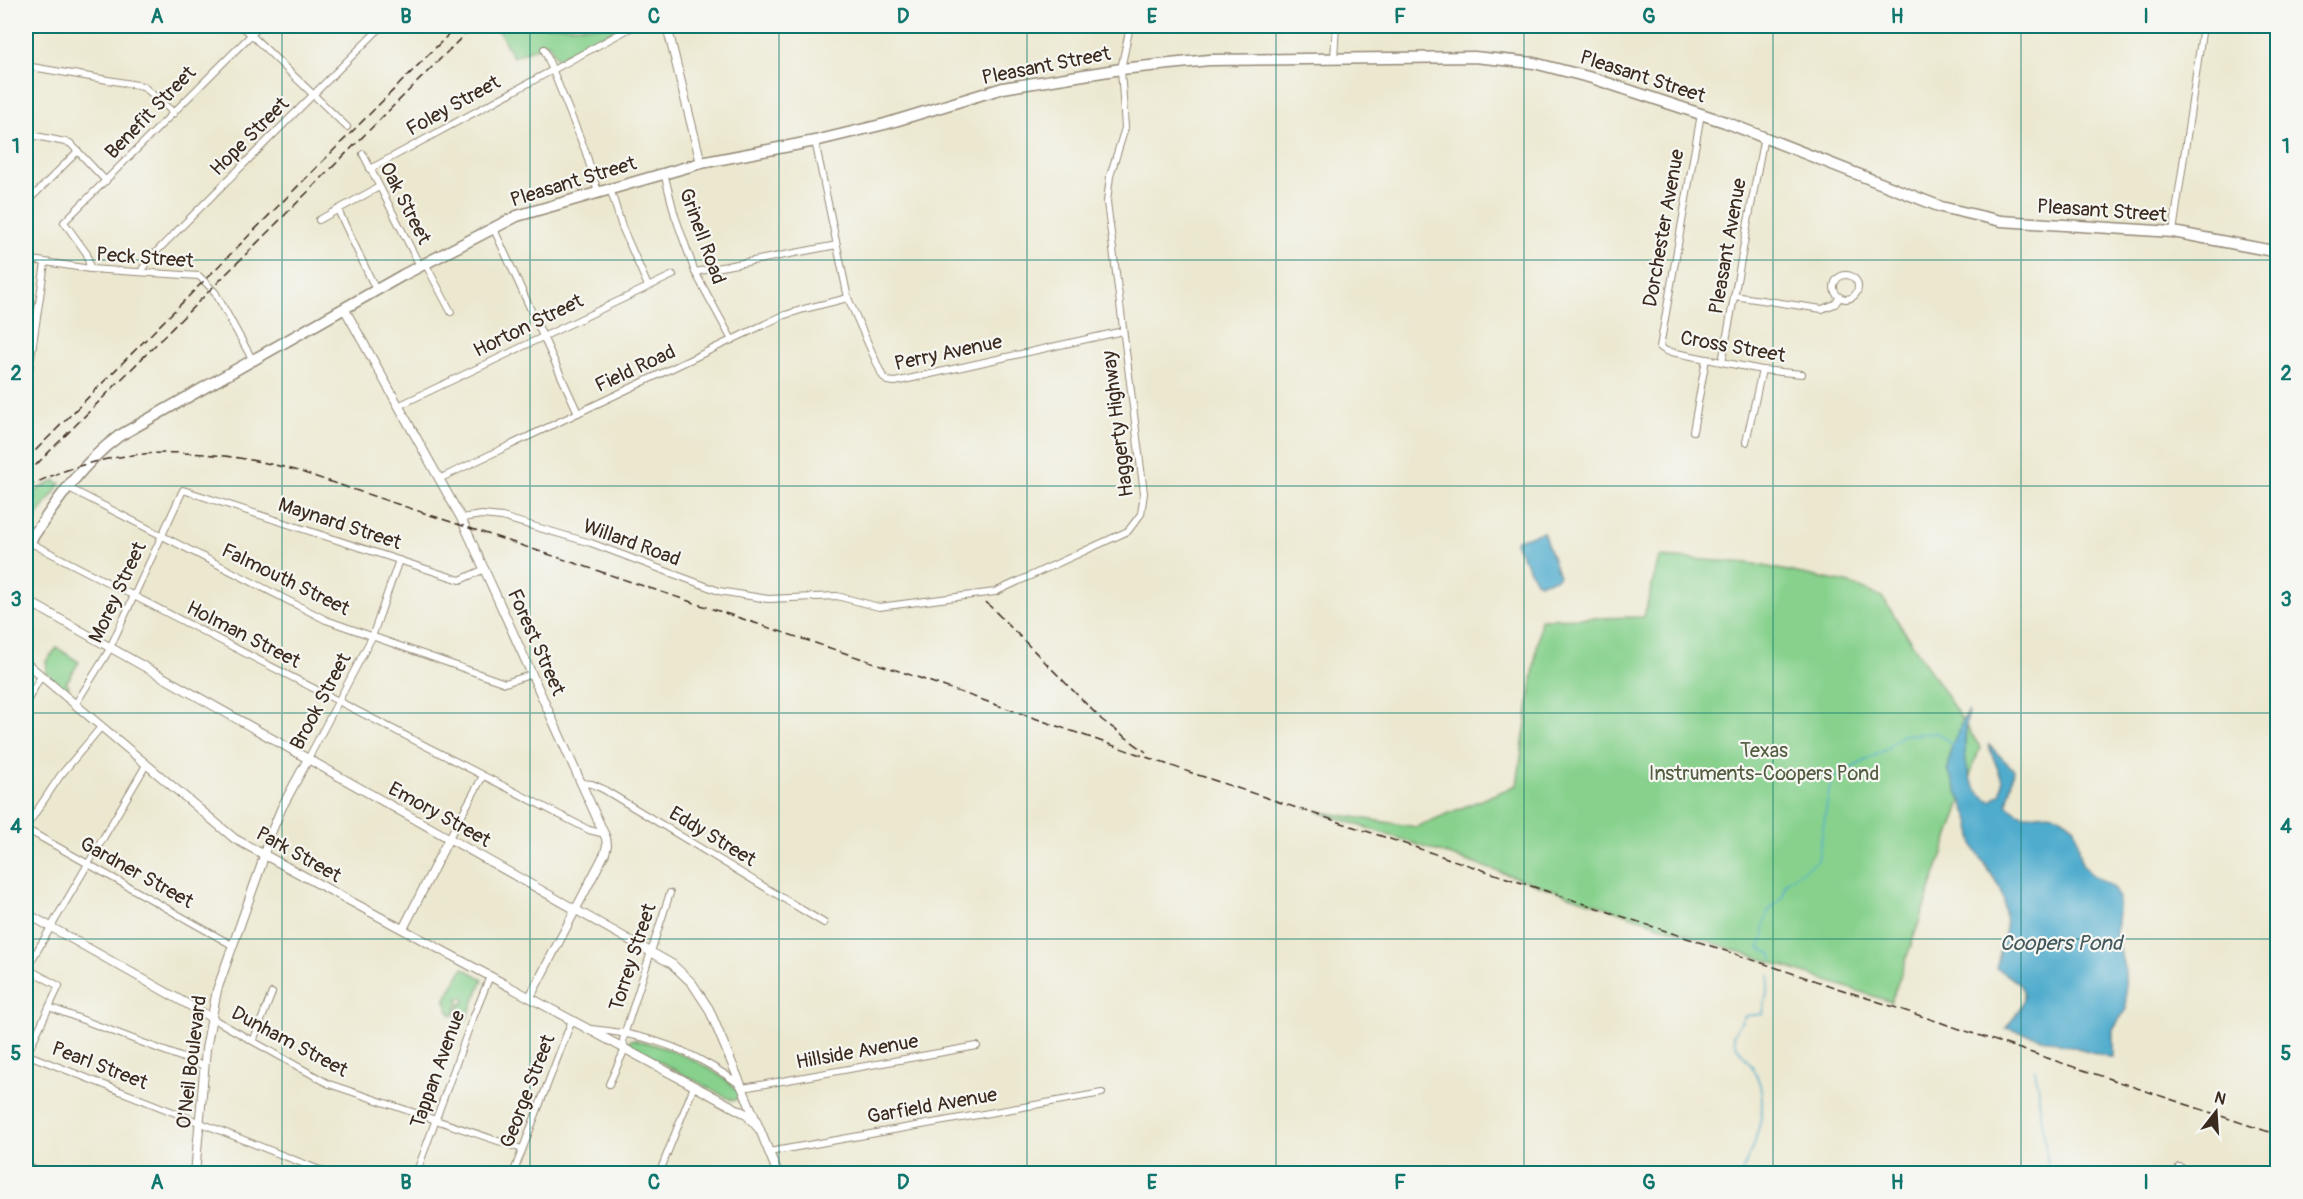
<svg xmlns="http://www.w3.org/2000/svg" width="2303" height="1199" font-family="Pangolin,sans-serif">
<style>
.green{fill:#87d18d;stroke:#617e56;stroke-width:1.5}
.water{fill:#4faccd;stroke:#456b76;stroke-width:1.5}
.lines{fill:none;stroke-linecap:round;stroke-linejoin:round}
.stream{stroke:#4faccd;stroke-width:1.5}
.street-casing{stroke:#948977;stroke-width:8}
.secondary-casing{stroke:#948977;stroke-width:10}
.highway-casing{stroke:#948977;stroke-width:13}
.street{stroke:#fff;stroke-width:6}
.secondary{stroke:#fff;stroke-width:8}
.highway{stroke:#fff;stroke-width:10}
.rail{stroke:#3b2a1e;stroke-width:1.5;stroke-dasharray:9 4.5;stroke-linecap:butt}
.grid{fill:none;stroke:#0f766e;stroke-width:1.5;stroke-opacity:0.55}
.labels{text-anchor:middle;stroke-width:4.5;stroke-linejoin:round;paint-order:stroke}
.street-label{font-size:20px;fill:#3b2a1e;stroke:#f6f6f2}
.park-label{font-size:20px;fill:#525c3f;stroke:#f6f6f2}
.water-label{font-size:21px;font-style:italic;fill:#42585b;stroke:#f6f6f2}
.neatline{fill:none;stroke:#0f766e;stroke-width:2}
.grid-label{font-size:20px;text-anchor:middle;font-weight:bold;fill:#0f766e}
</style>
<rect width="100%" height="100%" fill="#f6f6f2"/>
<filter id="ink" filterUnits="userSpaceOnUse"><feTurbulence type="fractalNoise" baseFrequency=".0167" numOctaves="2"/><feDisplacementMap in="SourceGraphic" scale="12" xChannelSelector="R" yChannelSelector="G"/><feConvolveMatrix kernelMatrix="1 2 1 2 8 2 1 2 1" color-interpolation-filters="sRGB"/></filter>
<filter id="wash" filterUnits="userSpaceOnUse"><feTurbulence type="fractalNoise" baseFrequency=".008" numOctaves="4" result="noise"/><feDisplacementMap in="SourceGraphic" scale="24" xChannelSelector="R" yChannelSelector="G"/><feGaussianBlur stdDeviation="1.35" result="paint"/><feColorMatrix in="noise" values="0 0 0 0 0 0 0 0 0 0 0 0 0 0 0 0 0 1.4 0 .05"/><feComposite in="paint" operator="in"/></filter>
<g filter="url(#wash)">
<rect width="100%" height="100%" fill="#ece8d0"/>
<g class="green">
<path d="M496,26H621L557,59L548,43L513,57Z"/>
<path d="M56,480L57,483H61L26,532V495Z"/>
<path d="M1659,557L1749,563L1851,584L1882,597L1980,747L1891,1002L1316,811L1416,827L1517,785L1541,619L1644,617Z"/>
<path d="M57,648L79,662L66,683L69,686L65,690L45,672L47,668L46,661Z"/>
<path d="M463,968L483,979L467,1018L464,1020L456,1014L461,1004L465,1002L464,997L458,998L459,1003L453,1015L449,1013L445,1000Z"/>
<path d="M633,1039C670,1048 712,1064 739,1092L740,1097L733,1101L630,1046L629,1041Z"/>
</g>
<g class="water">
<path d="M1543,532L1559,576L1555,579L1540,583L1536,581L1515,543L1517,540Z"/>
<path d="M1968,710C1964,739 1959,786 1991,801L2001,793L2002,780L1988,744L2014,770L2007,805C2028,824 2033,810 2054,814C2061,815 2069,823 2075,827L2082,864L2091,874L2112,887L2119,898L2116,934L2125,972L2126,1009L2113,1029V1058L2006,1028C2031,996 2032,989 1996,968L2006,929L2004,901L2001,889L1973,846L1970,820L1948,771L1951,747Z"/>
</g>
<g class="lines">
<g class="stream">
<path d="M1773,959L1772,954L1759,948L1764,938V924L1768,912L1783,896L1786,882L1818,860L1831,779L1885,750L1902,735L1938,733L1953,745"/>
<path d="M2035,1069L2049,1174"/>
<path d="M1741,1174C1757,1140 1773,1100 1752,1066C1744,1054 1735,1049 1733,1035L1745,1016L1763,1014L1770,975"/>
</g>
</g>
</g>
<g filter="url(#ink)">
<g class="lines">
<defs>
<g id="street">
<path d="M242,26L347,127"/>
<path d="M544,49L585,150L598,192"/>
<path d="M1334,58L1336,26"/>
<path d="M26,66L143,86L174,113"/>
<path d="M1701,114L1660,347L1666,351L1762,370L1802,374"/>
<path d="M26,134L70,143L106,181"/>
<path d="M815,141L848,298L882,375L887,381L895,382L1123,331"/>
<path d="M363,154L420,266"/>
<path d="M370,169L634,26"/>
<path d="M664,173L675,216L695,272L732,340"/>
<path d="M610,188L622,227L648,286"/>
<path d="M31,198L78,151"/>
<path d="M338,210L376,290"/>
<path d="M319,220L379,187"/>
<path d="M493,227L578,413"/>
<path d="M2173,232L2203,26"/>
<path d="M26,259L90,269L199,276L215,292L252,359"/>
<path d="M425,263L451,312"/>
<path d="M90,269L87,254L64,222L260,26"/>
<path d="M141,272L147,261L382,26"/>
<path d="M695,272L837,245"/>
<circle cx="1846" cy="287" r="12"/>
<path d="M1734,296L1822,309L1835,304L1840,297"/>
<path d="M1722,362L1764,136"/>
<path d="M26,391L45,263"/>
<path d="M398,406L673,275"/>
<path d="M1693,431L1706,359"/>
<path d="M1746,442L1762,370"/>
<path d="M439,479L782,316L804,309L848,298"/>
<path d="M67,487L326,620L505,683L533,674"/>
<path d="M461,518L482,515L502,517L591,543L719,591L768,599L837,596L879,607L995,592L1128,531L1141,514L1144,493L1107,202L1110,176L1125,128L1121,69L1130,26"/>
<path d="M29,542L589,830L605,834"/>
<path d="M26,703L41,676"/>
<path d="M75,705L108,652L183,490L460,580L485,569"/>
<path d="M308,759L372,637L399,560"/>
<path d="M582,783L592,784L603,789L824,923"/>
<path d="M26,827L60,776L101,727"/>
<path d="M26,829L232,945"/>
<path d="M449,838L483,776"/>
<path d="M26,968L59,986L27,1054"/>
<path d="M27,968L146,765"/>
<path d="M49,1007L204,1066"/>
<path d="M210,1017L329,1084L522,1149"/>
<path d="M591,1029C635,1033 674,1043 713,1067C723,1073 734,1079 743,1088L977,1046"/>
<path d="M253,1041L272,993"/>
<path d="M26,1054L330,1174"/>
<path d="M609,1084L625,1049L623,1040L625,1032L670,893"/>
<path d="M769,1152L1102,1093"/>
<path d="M26,1166L46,1174"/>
<path d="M2179,1167L2198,1174"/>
<path d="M416,1174L469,1028L490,976"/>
<path d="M513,1174L572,1020"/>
<path d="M659,1174L694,1086"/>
</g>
<g id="secondary">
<path d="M667,26L701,163"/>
<path d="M344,308L461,518L606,838L607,845L605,853L530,997"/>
<path d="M26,600L672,964L692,983L709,1009L760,1130"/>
<path d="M26,663L235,839L746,1114L760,1130L778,1174"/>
<path d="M26,913L210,1017"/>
<path d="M403,929L449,838"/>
<path d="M195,1174L206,1049L217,990L261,866L268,840L282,807L308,759"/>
</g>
<path id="highway" d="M26,547C53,507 79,465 119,436L403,275L517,216L701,163L815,141L885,124L1003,88L1121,69L1209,60L1474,57L1534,63L1592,78L1725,122L1941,207L2001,221L2173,232L2278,252"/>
</defs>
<use href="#street" class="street-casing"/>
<use href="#secondary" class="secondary-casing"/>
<use href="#highway" class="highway-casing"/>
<use href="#street" class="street"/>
<use href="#secondary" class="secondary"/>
<use href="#highway" class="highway"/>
<g class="rail">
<path d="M26,460L457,26"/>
<path d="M26,475L473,26"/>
<path d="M26,488C109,443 206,446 295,470L905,673L1192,773L2278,1135"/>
<path d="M986,602L1102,720L1146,752"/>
</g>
</g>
</g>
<path class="grid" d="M282,26V1174M530,26V1174M779,26V1174M1027,26V1174M1276,26V1174M1524,26V1174M1773,26V1174M2021,26V1174M26,260H2278M26,486H2278M26,713H2278M26,939H2278"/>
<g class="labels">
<g class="street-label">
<text transform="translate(1046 65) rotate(-11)" y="7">Pleasant Street</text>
<text transform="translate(1643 76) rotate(18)" y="7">Pleasant Street</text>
<text transform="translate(453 105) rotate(-29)" y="7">Foley Street</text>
<text transform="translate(150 112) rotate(-46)" y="7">Benefit Street</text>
<text transform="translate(249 136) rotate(-45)" y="7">Hope Street</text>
<text transform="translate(573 181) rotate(-17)" y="7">Pleasant Street</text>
<text transform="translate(406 203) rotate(63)" y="7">Oak Street</text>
<text transform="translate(2102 210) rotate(4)" y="7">Pleasant Street</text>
<text transform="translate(1663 228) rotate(-80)" y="7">Dorchester Avenue</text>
<text transform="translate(703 236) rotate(70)" y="7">Grinell Road</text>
<text transform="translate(1727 246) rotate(-80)" y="7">Pleasant Avenue</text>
<text transform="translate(145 257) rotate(4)" y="7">Peck Street</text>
<text transform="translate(528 325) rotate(-26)" y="7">Horton Street</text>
<text transform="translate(1733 346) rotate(10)" y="7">Cross Street</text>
<text transform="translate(948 352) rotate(-12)" y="7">Perry Avenue</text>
<text transform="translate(635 368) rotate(-25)" y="7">Field Road</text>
<text transform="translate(1117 424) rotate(-97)" y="7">Haggerty Highway</text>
<text transform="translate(340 523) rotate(18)" y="7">Maynard Street</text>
<text transform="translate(632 542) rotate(20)" y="7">Willard Road</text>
<text transform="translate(286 579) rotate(26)" y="7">Falmouth Street</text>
<text transform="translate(117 592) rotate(-65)" y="7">Morey Street</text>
<text transform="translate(244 634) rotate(27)" y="7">Holman Street</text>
<text transform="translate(537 642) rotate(66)" y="7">Forest Street</text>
<text transform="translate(320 701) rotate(-62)" y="7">Brook Street</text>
<text transform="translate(440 814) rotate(29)" y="7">Emory Street</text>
<text transform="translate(713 836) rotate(31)" y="7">Eddy Street</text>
<text transform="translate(299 854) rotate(29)" y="7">Park Street</text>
<text transform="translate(137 872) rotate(29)" y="7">Gardner Street</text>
<text transform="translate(632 957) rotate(-72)" y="7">Torrey Street</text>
<text transform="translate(290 1041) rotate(28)" y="7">Dunham Street</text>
<text transform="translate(857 1051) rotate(-10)" y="7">Hillside Avenue</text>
<text transform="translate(191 1062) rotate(-83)" y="7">O'Neil Boulevard</text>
<text transform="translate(100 1065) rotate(21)" y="7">Pearl Street</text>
<text transform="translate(437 1069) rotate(-70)" y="7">Tappan Avenue</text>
<text transform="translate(527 1091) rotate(-69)" y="7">George Street</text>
<text transform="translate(932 1105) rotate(-10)" y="7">Garfield Avenue</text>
</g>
<g class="park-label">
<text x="1764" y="757">Texas<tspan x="1764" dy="23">Instruments-Coopers Pond</tspan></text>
</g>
<g class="water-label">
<text x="2061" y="950">Coopers Pond</text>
</g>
</g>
<rect width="2303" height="1199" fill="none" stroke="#f6f6f2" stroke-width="66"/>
<g transform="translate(2216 1112) rotate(17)" stroke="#f6f6f2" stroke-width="4.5" paint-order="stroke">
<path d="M0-4.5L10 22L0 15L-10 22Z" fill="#3b2a1e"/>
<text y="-9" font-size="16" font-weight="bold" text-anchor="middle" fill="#3b2a1e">N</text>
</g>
<rect x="33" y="33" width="2237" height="1133" class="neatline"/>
<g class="grid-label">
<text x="157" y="23">A</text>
<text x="406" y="23">B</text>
<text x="654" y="23">C</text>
<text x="903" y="23">D</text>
<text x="1152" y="23">E</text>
<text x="1400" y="23">F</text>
<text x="1649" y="23">G</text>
<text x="1897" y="23">H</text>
<text x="2146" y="23">I</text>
<text x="16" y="153">1</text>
<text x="2286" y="153">1</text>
<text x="16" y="380">2</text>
<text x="2286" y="380">2</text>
<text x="16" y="606">3</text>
<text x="2286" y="606">3</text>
<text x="16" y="833">4</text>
<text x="2286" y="833">4</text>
<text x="16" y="1060">5</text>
<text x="2286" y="1060">5</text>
<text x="157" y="1189">A</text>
<text x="406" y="1189">B</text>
<text x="654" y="1189">C</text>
<text x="903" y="1189">D</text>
<text x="1152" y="1189">E</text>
<text x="1400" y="1189">F</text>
<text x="1649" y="1189">G</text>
<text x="1897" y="1189">H</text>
<text x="2146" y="1189">I</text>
</g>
</svg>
